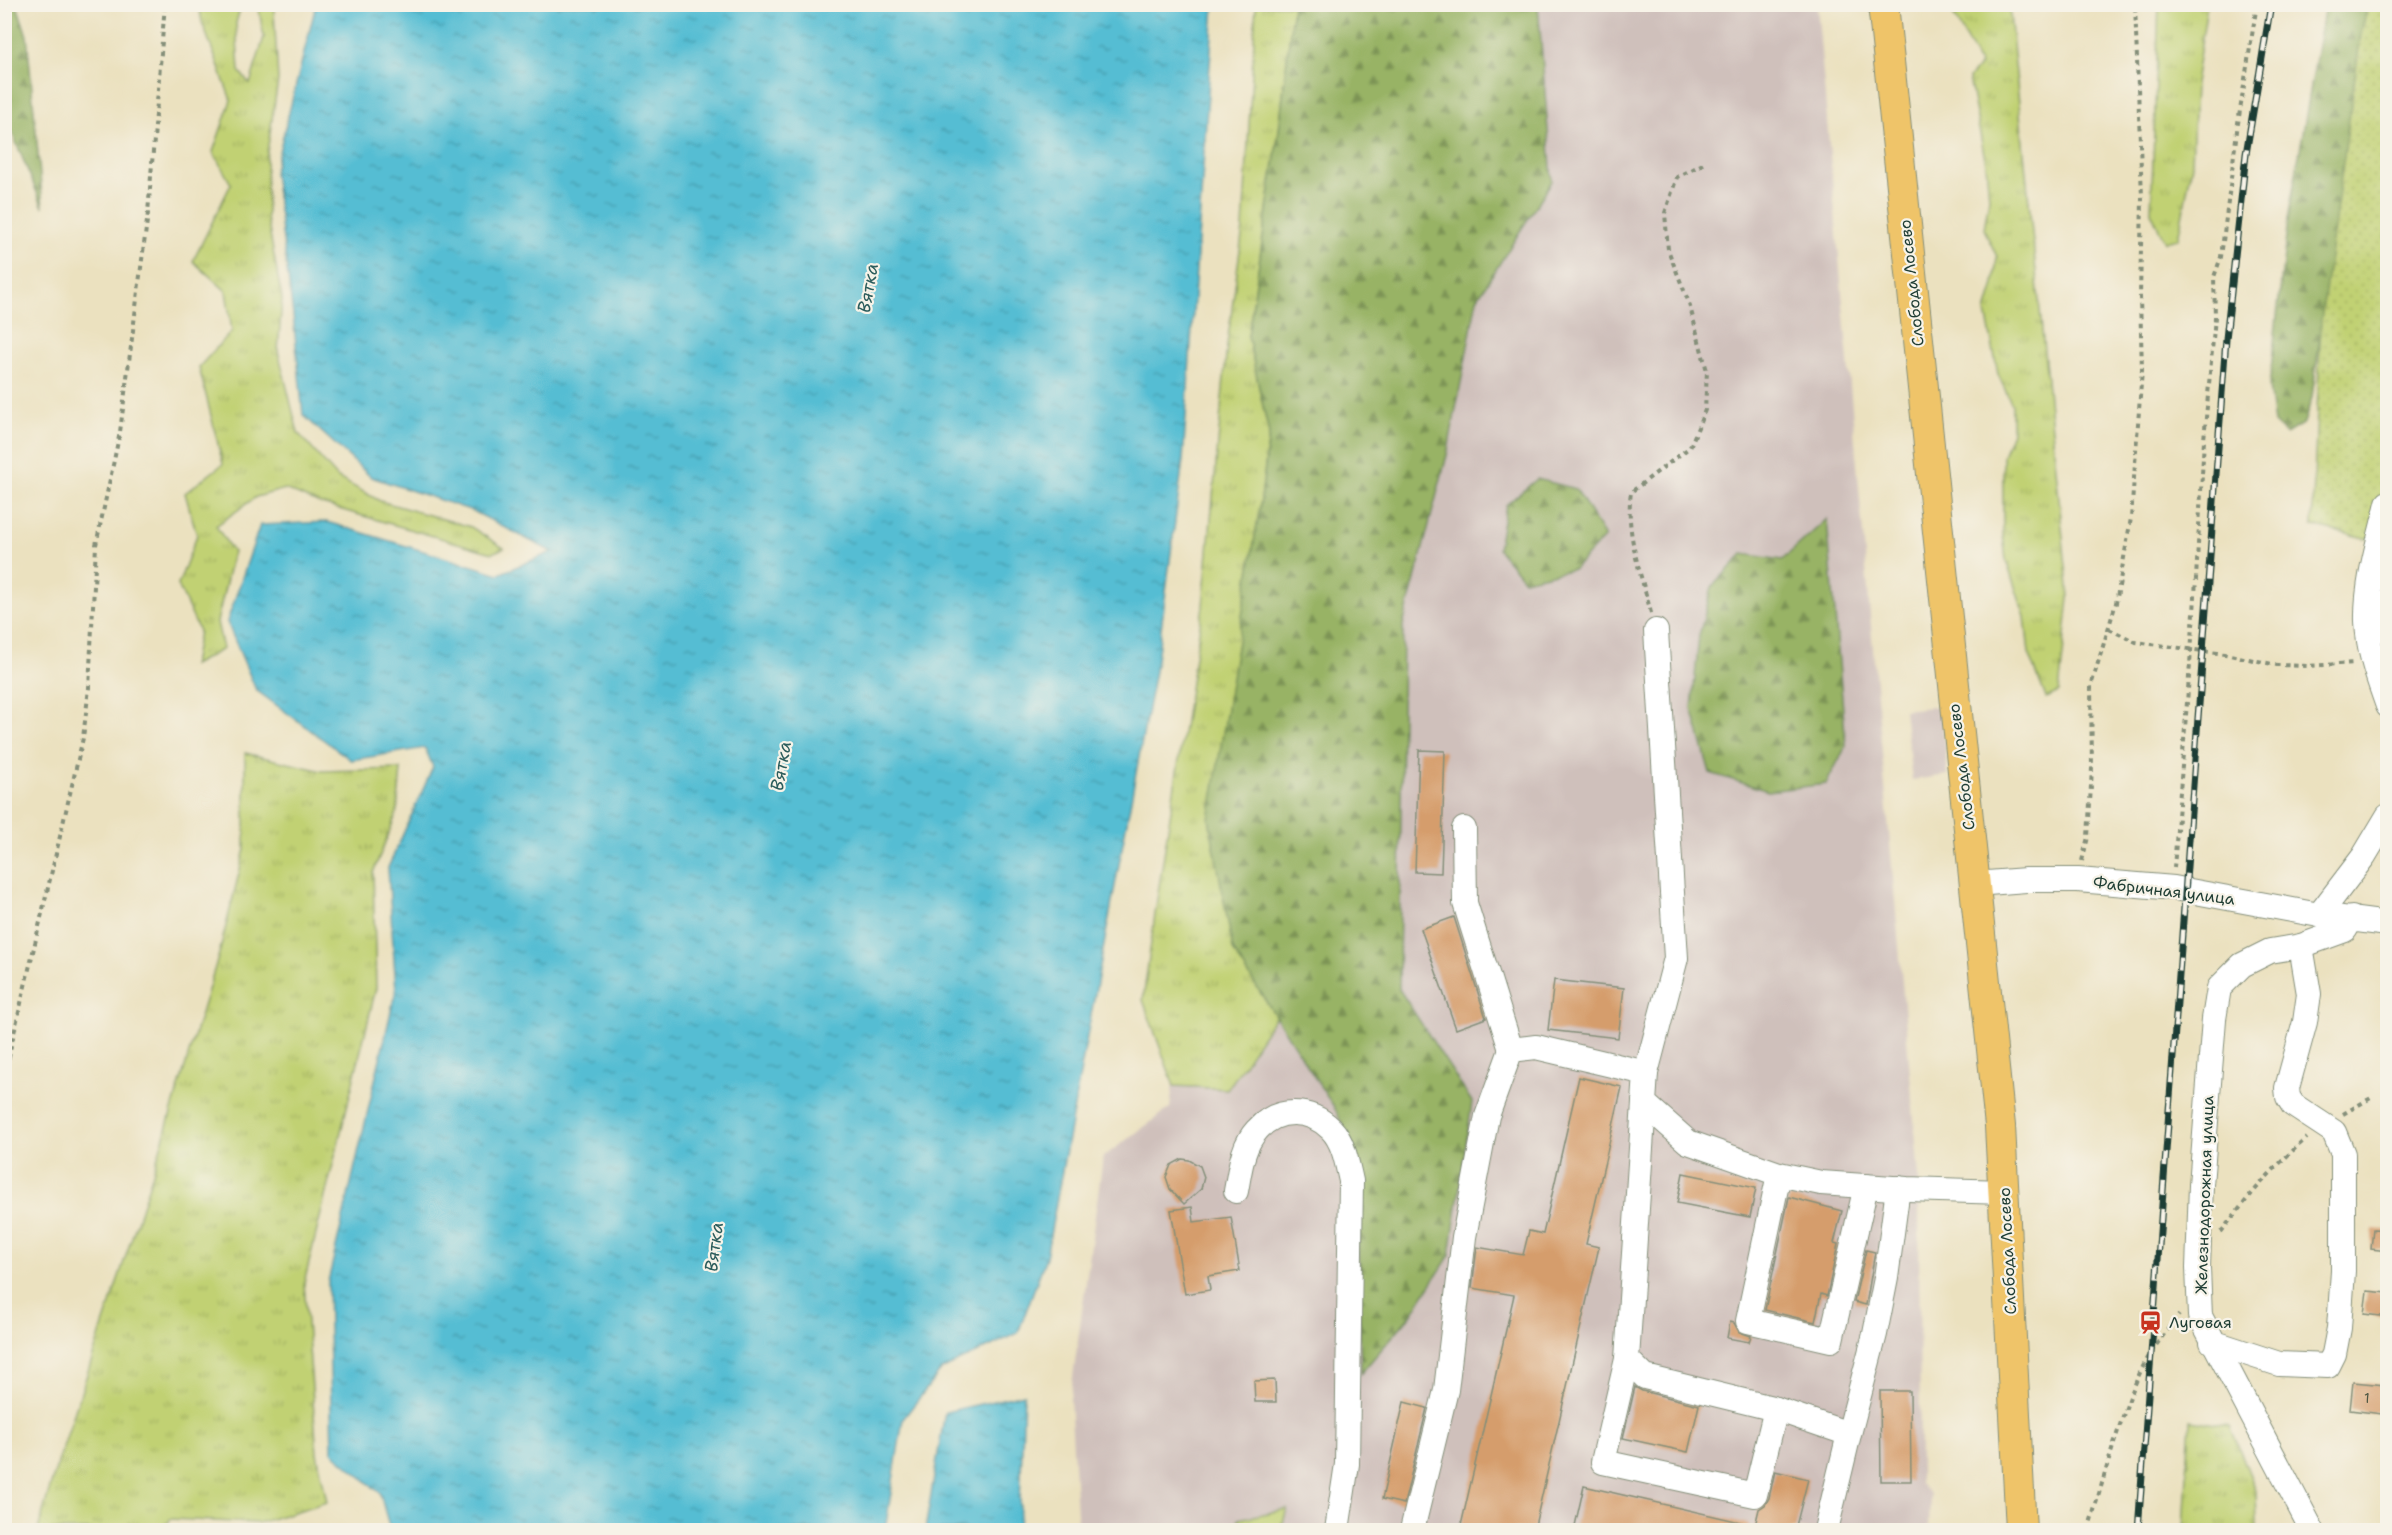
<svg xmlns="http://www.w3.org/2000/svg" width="2392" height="1535" font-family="'Shantell Sans',sans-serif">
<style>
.industrial{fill:#cfc0bb}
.grass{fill:url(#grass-tufts);stroke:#708754;stroke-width:1.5}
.forest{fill:url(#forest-firs);stroke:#5c784c;stroke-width:1.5}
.garden{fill:url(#garden-dots);stroke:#708754;stroke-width:1.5}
.water{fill:url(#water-ripples);stroke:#3a7d84;stroke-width:1.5}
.building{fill:#d59d6c}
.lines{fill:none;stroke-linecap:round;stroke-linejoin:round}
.minor-casing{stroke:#858f7a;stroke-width:26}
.major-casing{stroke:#858f7a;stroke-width:32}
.path{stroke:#858f7a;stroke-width:4;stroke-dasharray:4.5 4.5;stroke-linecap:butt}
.minor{stroke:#fff;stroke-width:24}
.major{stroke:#efc469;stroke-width:30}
.rail-casing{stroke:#1f3d34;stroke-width:7}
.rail{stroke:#f7f3e8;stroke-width:4.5;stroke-dasharray:14;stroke-linecap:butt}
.labels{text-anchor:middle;stroke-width:4.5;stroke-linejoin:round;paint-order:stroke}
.number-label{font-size:14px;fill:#4c5542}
.street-label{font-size:16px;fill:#1f3d34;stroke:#f7f3e8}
.poi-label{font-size:16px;fill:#1f3d34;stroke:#f7f3e8;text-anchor:start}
.water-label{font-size:18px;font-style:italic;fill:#2c5d5c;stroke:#f7f3e8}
</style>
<defs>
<pattern id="grass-tufts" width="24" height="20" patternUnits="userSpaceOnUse" patternTransform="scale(1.5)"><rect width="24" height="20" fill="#c1d173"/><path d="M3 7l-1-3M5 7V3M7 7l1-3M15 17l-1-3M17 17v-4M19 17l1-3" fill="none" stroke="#a5b464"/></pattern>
<pattern id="forest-firs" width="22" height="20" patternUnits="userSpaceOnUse" patternTransform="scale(1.5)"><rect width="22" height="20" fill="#98b365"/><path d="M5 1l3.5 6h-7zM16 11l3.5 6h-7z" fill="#7b9354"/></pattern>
<pattern id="garden-dots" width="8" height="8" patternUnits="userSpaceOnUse" patternTransform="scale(1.5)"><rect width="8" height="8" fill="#c1d173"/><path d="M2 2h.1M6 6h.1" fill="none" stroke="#a5b464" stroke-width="1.8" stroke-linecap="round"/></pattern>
<pattern id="water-ripples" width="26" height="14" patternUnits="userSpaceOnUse" patternTransform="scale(1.5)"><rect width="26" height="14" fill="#55bdd3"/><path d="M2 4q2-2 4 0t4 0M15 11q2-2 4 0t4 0" fill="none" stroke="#469bac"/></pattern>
</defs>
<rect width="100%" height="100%" fill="#f7f3e8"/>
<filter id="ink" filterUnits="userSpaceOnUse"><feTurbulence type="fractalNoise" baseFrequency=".0167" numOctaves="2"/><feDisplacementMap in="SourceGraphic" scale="12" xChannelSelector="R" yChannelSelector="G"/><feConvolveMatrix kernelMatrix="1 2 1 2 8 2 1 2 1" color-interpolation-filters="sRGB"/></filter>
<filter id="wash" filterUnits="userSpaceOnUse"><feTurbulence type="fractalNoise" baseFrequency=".008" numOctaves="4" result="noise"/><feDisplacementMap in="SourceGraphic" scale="24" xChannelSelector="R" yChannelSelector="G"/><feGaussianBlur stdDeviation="1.35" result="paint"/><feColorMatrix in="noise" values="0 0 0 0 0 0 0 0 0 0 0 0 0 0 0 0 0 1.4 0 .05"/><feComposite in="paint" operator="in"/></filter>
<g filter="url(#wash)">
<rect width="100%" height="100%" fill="#ebe1bf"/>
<g class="industrial">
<path d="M1300,5H1817L1919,1177L1920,1484L1930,1494L1929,1530H1078L1070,1399L1103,1157L1170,1108Z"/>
<path d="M1940,706L1948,775L1912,780L1904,710Z"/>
</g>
<g class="grass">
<path d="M199,5H241L236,23L239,71L250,84L264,37L258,5H276L274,12L278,80L266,159L267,218L282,299L278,351L298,433L338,478L380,501L471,527L504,548L492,553L318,503L285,489L256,497L216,526L233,552L217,622L223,649L193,665L199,631L178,585L197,535L185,493L223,464L199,367L232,331L226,291L193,261L231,184L213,152L231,100L202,22Z"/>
<path d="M1256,5H1293L1279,131L1248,336L1269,434L1261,499L1233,950L1276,1016L1228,1089L1174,1086L1143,1000L1158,893L1203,606L1227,345L1243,228Z"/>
<path d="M1951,5H2009L2069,597L2059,692L2046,698L2029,653L2025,617L2006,560L2003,535V456L2012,432V405L1998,374L1986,312L1994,284L1997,257L1984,229L1989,198L1986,164L1969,78L1980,65L1953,14Z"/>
<path d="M2159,5H2207L2195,84L2192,165L2178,239L2165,242L2151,212Z"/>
<path d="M245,753L322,771L401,769L397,812L373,873L376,988L304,1283L317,1453L327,1502L258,1523L170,1519L165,1530H38L51,1484L152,1176L219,954L245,849Z"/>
<path d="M2190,1420L2230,1426L2256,1490L2257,1530H2184Z"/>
<path d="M1287,1509L1281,1530H1233L1239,1519Z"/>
</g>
<g class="forest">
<path d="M4,5H17L27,36L43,207L5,116Z"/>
<path d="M1293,5H1538L1552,181L1477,299L1447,455L1403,625L1399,989L1472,1102L1450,1255L1411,1315L1361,1373L1356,1154L1335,1109L1233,950L1209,819L1261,499L1269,434L1248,336L1279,131Z"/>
<path d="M2325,5H2368L2361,34L2312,397L2304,423L2286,434L2274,423L2269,387L2288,219Z"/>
<path d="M1537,479L1576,489L1605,537L1574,569L1524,580L1498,549L1506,505Z"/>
<path d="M1827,519L1846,746L1826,784L1768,791L1710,773L1692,708L1699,636L1712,587L1743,554L1782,560Z"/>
</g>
<path class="garden" d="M2368,5H2387V543L2312,526L2321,320L2361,34Z"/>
<g class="water">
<path d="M316,5H1214L1183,460L1157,660L1046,1257L1018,1333L941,1370L903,1419L885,1530H390L380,1493L332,1452L328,1282L396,990L388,868L433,767L425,748L351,760L256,690L227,622L260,525L327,522L499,574L552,552L473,511L371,477L303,415L293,315L274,172Z"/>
<path d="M1024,1394L1019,1530H925L945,1412Z"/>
</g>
<g id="blocks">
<g class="building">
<path d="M1419,750L1445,751L1441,873L1415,872Z"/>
<path d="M1454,917L1486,1018L1456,1029L1421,929Z"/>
<path d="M1554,980L1624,988L1618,1038L1548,1030Z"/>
<path d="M1579,1077L1622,1087L1586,1244L1599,1247L1534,1530H1460L1514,1295L1472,1288L1477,1247L1523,1255L1529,1231L1543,1234Z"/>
<path d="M1182,1159L1189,1160L1200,1166L1204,1177L1201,1189L1184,1204L1170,1189L1166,1177L1171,1165Z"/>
<path d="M1683,1173L1756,1188L1750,1217L1677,1203Z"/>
<path d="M1789,1197L1842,1211L1834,1243L1838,1244L1827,1296L1821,1294L1815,1322L1765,1310Z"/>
<path d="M1192,1207L1194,1222L1231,1217L1240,1271L1208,1276L1210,1290L1185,1294L1171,1210Z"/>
<path d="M2373,1229L2388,1230V1251L2371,1249Z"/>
<path d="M1866,1250L1875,1252L1866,1305L1854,1302Z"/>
<path d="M2367,1291L2388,1293V1317L2364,1314Z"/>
<path d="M1730,1322L1734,1323L1739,1332L1751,1336L1749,1342L1727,1338Z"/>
<path d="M1275,1380L1276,1402H1255L1254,1381Z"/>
<path d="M2353,1382L2385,1385L2382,1414L2350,1410Z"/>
<path d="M1635,1387L1642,1391L1699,1405L1688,1452L1623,1438Z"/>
<path d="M1880,1391H1910L1911,1481H1881Z"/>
<path d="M1404,1402L1427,1408L1404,1504L1382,1499Z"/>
<path d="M1775,1471L1808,1479L1795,1530H1754L1759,1509L1765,1505L1769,1498Z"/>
<path d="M1584,1486L1749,1524V1530H1574Z"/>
</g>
</g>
</g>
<g filter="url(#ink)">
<use href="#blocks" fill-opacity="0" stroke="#858f7a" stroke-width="1.5"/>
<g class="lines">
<defs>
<g id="minor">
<path d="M2388,503C2379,541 2366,582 2367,621C2368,651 2378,678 2388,706"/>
<path d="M2371,636L2388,600"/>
<path d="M1464,829L1465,903L1511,1050"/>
<path d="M1975,884L2026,880H2078L2174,888L2319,915L2388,924"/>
<path d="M2319,915L2364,856L2388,816"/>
<path d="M1646,1073L1676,958L1656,631"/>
<path d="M1644,1103L1627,1359L1645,1377L1776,1409L1849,1434L1826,1530"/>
<path d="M1779,1174L1748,1321L1831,1340L1866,1186"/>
<path d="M1236,1191C1240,1170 1242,1146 1257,1130C1277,1107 1310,1108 1331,1129C1344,1142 1347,1164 1351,1181L1347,1464L1337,1530"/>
<path d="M2212,1342L2279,1364L2328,1366L2334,1354L2339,1328L2343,1271V1154L2334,1132L2293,1105L2288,1097L2287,1088L2305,1022L2309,994L2301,946"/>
<path d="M1627,1359L1603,1462L1755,1495L1776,1409"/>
<path d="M1849,1434L1875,1334L1886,1278L1898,1188"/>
<path d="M1412,1530L1446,1390L1464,1237L1487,1116L1511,1050L1536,1047L1646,1073L1644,1103L1688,1142L1779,1174L1821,1183L1907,1189L2004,1192"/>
<path d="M2312,1530L2200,1316L2198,1268L2201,1185L2214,1019L2219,988L2242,965L2270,951L2301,946L2345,930L2352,918"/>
</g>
<path id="major" d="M1883,4L2000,1126L2021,1530"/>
</defs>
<use href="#minor" class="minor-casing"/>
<use href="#major" class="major-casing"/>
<g class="path">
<path d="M1651,613C1641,574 1625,533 1631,492L1690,447L1705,410L1707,371L1689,303L1668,250L1665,213L1677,177L1703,164"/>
<path d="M2109,629L2136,642L2225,654L2277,665L2309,666L2354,663"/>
<path d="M2082,861L2088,837L2092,768L2091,686L2116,603L2131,518L2142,370L2140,297L2142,198L2135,4"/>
<path d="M2174,868L2194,613L2204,440L2215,317L2214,277L2221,257L2238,123L2257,4"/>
<path d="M4,1085L11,1046L83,738L89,688L96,545L120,432L131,346L148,213L165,4"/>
<path d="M2343,1114L2371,1098"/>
<path d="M2221,1232C2247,1198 2274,1166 2307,1138"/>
<path d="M2088,1530C2104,1479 2117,1426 2138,1377C2148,1354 2164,1334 2179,1315"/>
</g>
<use href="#minor" class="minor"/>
<use href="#major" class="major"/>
<defs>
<path id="rail" d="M2138,1530L2226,339L2246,154L2271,4"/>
</defs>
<use href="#rail" class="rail-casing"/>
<use href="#rail" class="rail"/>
</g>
</g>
<defs>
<symbol id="station-bare" viewBox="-9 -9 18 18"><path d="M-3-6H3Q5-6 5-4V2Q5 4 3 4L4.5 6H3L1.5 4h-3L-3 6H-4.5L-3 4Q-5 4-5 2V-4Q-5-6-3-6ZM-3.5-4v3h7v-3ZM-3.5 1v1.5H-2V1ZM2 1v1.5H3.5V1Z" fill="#c8321e" stroke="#f7f3e8" stroke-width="2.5" paint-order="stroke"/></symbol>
</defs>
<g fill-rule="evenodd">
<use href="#station-bare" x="2134" y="1306" width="33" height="33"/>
</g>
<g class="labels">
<g class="number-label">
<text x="2367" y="1403">1</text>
</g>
<g class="street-label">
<text transform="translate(1911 283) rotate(-96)" y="6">Слобода Лосево</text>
<text transform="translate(1961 767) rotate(-97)" y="6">Слобода Лосево</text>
<text transform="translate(2164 890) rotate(7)" y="6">Фабричная улица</text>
<text transform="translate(2204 1195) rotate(-88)" y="6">Железнодорожная улица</text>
<text transform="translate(2007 1251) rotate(-93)" y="6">Слобода Лосево</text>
</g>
<g class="poi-label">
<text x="2169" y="1328">Луговая</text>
</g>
<g class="water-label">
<text transform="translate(868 288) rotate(-80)" y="6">Вятка</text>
<text transform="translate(781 766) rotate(-80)" y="6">Вятка</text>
<text transform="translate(714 1247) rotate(-83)" y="6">Вятка</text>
</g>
</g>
<rect width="2392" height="1535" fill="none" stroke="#f7f3e8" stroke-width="24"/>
</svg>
